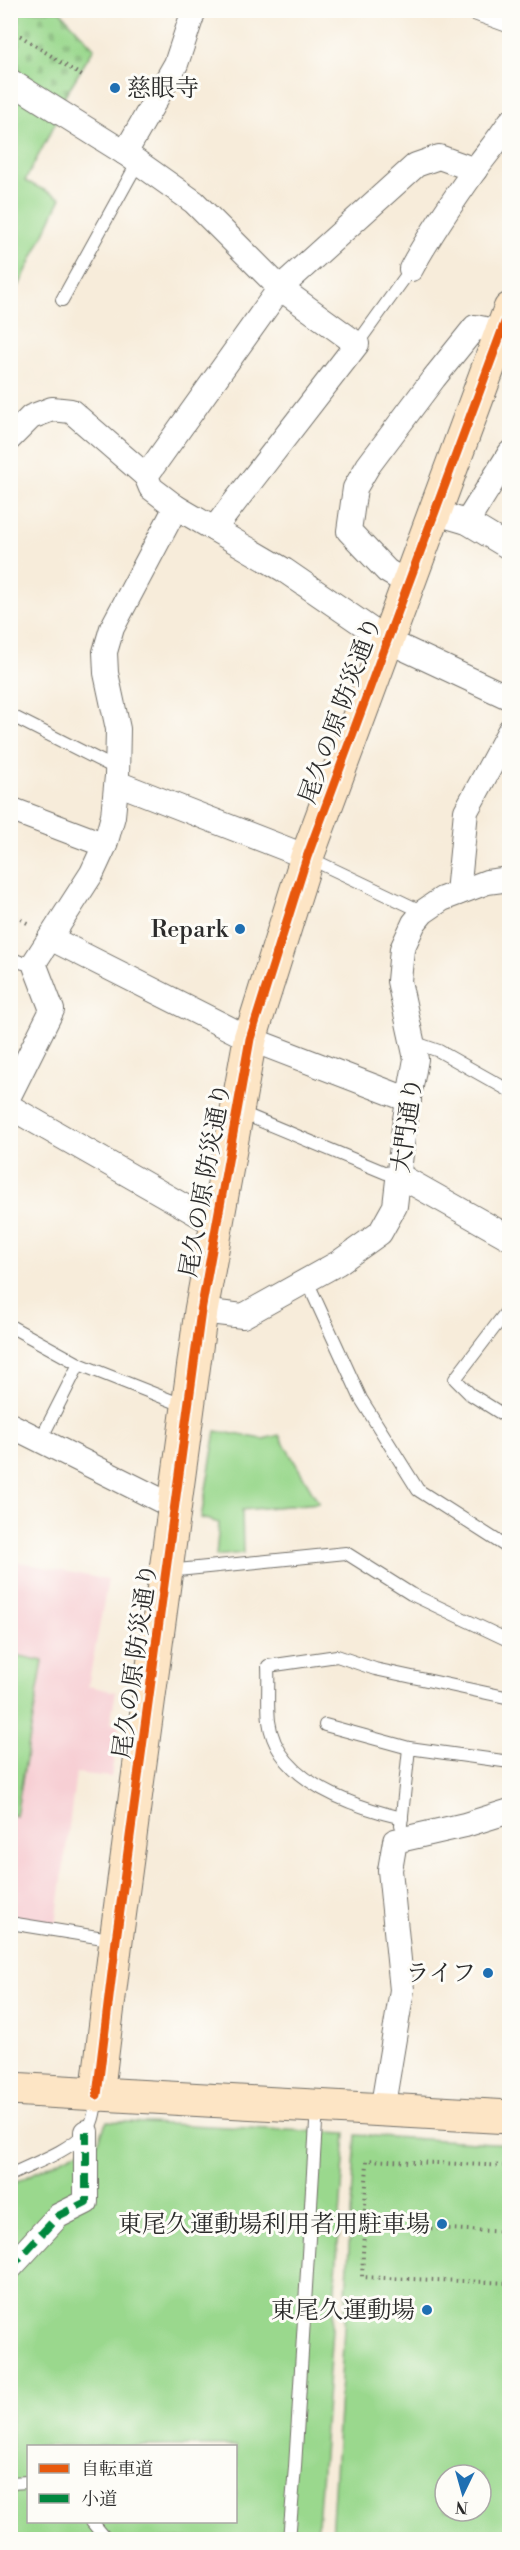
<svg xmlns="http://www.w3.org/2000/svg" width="520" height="2550" font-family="'Libre Bodoni','Noto Serif JP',serif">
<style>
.built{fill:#f7cfd4}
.green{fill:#9ad88d;stroke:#62825c;stroke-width:1.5;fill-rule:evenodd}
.cemetery{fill:url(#cemetery-stones);stroke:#62825c;stroke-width:1.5}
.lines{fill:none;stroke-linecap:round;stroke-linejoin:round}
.lane-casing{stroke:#726f68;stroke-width:14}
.street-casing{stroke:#726f68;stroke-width:26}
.secondary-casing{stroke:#726f68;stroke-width:35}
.path{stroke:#726f68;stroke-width:4;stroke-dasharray:1.5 4.5;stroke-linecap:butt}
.lane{stroke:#fff;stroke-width:12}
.street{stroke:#fff;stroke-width:24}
.secondary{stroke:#fde5c5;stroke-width:33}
.quiet{stroke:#00873e;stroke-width:8;stroke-dasharray:15 8;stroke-linecap:butt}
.cycleway-casing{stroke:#fdfcf7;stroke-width:13}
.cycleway{stroke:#e8590c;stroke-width:9}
.poi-dot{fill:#1f6fb2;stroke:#fdfcf7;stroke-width:2}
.labels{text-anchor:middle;stroke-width:6;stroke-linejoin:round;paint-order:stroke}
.poi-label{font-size:24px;fill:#2b2b2b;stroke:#fdfcf7;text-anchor:end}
.street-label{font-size:24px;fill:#2b2b2b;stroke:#fdfcf7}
</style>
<defs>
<pattern id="cemetery-stones" width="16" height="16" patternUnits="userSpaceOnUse" patternTransform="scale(1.5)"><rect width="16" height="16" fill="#9ad88d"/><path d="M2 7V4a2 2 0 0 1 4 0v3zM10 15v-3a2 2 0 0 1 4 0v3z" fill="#85ba7a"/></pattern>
</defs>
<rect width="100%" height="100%" fill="#fdfcf7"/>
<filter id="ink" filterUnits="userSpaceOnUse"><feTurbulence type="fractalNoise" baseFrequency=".0167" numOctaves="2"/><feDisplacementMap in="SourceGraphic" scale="12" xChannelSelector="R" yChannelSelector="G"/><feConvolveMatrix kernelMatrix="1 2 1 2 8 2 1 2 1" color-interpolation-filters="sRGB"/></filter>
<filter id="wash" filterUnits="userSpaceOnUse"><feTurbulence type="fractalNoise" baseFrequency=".008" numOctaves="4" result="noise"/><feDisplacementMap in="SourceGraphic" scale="24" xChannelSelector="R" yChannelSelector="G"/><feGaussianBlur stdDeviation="1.35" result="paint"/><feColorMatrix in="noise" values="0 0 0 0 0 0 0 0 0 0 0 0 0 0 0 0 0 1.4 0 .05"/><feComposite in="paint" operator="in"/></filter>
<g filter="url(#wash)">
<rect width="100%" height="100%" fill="#f7ecda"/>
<path class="built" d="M10,1560L108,1580L88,1686L116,1692L110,1723L119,1726L111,1777L76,1773L56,1924L11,1917Z"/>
<g class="green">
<path d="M10,93L57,120L25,181L61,198L19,286L10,282Z"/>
<path d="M216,1431L263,1439L279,1435L319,1503L242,1510L243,1553L216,1556L219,1523L201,1518Z"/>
<path d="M16,1655L43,1661L16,1816L10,1814V1659Z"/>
<path d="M107,2121L346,2133L317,2539L11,2540V2185L99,2140ZM28,2446H236V2522H28Z"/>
<path d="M356,2135L509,2144V2539H331ZM445,2475H481V2511H445Z"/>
</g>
<path class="cemetery" d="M11,11H60L94,48L62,101L11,71Z"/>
</g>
<g filter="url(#ink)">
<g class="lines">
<defs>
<g id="lane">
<path d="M463,10L510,27"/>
<path d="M62,300L138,162"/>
<path d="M357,344L411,269"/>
<path d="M10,715L117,769"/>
<path d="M307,857L423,912"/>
<path d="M10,958L23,963H34"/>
<path d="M413,1042L439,1051L510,1091"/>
<path d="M237,1111L386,1173L400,1176"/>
<path d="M307,1281L361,1399L418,1490L510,1549"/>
<path d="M510,1307L455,1379L470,1394L510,1419"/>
<path d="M10,1326L79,1364"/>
<path d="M40,1441L79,1364L185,1406"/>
<path d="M168,1571L346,1553L411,1594L510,1641"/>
<path d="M325,1725L409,1748"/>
<path d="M402,1818C352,1806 276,1781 269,1721C267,1703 269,1684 268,1666L337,1656L375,1669L510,1698"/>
<path d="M401,1825L409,1748L510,1762"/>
<path d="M10,1923L116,1940"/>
<path d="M10,2175C34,2163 67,2152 85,2133C94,2124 95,2108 97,2096"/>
<path d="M10,2483L28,2482"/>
<path d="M92,2522L107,2540"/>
<path d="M289,2540L295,2467L317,2107"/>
</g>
<g id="street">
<path d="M10,81L125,153L194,202L280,288L357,344L214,529"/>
<path d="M125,153L176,64L194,10"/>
<path d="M475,170L439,157L416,165L280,288L146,476L151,488L176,507L284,570L386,640L510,698"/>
<path d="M411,269C428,237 453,201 474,171C487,153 498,141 510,122"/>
<path d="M10,438L31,417L52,409L71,411L146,476"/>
<path d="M433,512L467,522L510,548"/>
<path d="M467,522L510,453"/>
<path d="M409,584L387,571L349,531L355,488L368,466L434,378L475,327L501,332"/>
<path d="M117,783L307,857"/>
<path d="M10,809L105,845"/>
<path d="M458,893L466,811L510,730"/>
<path d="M50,938L250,1039L409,1100"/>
<path d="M10,1094L52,1010L34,963L92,873L105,845L113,816L117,776L118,729L106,673L105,652L112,628L176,507"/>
<path d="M10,1107L215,1224"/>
<path d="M400,1176L510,1238"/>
<path d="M201,1311L243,1316L338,1263L380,1233L395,1206L405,1119L416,1059L399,981L402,949L414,923L423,912L442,899L487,882L510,879"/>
<path d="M10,1425L176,1508"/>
<path d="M382,2111L402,1990L390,1870L395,1841L465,1825L510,1811"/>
<path d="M10,2268L58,2216L86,2202V2132"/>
</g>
<g id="secondary">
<path d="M10,2089L510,2117"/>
<path d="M97,2095L116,1940L201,1311L250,1039L307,857L510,309"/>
</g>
</defs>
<use href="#lane" class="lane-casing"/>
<use href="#street" class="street-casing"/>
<use href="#secondary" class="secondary-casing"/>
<g class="path">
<path d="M10,29L82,76"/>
<path d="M10,914L31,925"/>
<path d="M510,2166L367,2160L362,2277L510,2283"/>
<path d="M365,2225L510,2232"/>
</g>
<use href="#lane" class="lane"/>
<use href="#street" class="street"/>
<use href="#secondary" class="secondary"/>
<path class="quiet" d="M10,2268L58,2216L86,2202V2132"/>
<defs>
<path id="cycleway" d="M97,2095L116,1940L201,1311L250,1039L307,857L510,309"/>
</defs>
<use href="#cycleway" class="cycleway-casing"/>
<use href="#cycleway" class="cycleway"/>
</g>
</g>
<g class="poi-dot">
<circle cx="115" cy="88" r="6"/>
<circle cx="240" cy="929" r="6"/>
<circle cx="488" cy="1973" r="6"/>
<circle cx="442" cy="2224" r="6"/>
<circle cx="427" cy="2310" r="6"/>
</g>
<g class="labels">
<g class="poi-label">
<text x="127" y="96" text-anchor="start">慈眼寺</text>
<text x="228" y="937">Repark</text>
<text x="476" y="1981">ライフ</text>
<text x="430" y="2232">東尾久運動場利用者用駐車場</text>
<text x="415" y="2318">東尾久運動場</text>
</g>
<g class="street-label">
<text transform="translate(340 710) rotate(-70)" y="8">尾久の原 防災通り</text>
<text transform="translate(407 1125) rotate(-82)" y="8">大門通り</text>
<text transform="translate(205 1180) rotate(-80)" y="8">尾久の原 防災通り</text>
<text transform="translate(135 1661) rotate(-82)" y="8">尾久の原 防災通り</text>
</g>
</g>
<rect width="520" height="2550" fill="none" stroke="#fdfcf7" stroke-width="36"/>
<rect x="27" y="2445" width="210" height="78" fill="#fdfcf7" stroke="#a9a8a5" stroke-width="1.5"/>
<rect x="39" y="2464" width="30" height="9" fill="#e8590c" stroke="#a9a8a5" stroke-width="1.5"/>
<text x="81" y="2475" font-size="18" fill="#2b2b2b">自転車道</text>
<rect x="39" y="2494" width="30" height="9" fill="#00873e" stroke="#a9a8a5" stroke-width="1.5"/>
<text x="81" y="2505" font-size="18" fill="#2b2b2b">小道</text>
<g transform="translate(463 2493) rotate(185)"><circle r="28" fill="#fdfcf7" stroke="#a9a8a5" stroke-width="1.5"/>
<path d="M0-4.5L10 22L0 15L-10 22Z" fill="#1f6fb2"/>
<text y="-9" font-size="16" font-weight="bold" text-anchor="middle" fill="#2b2b2b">N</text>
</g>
</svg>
